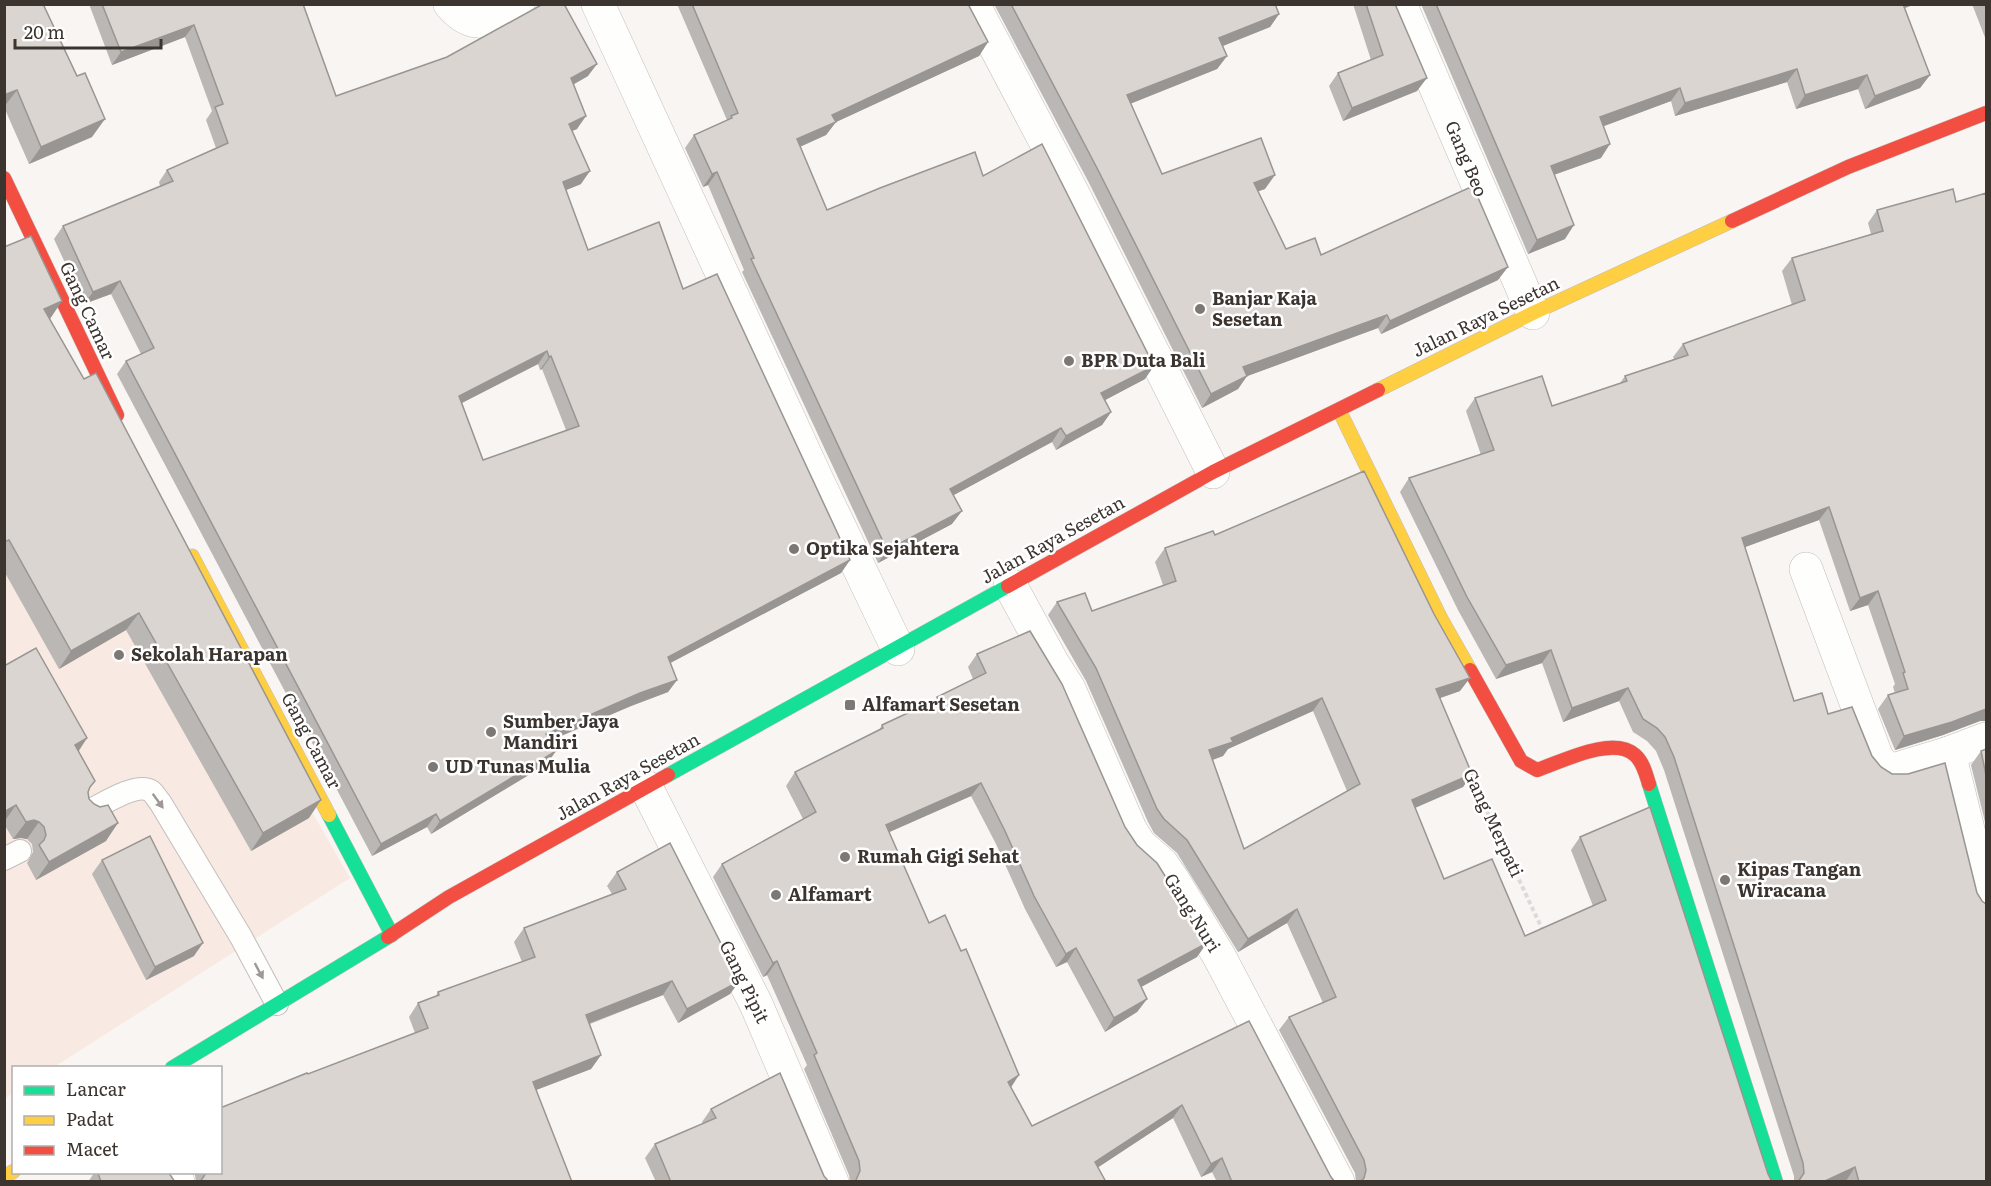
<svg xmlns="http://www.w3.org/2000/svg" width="1991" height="1186" font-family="Literata,serif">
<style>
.built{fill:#f8eae3}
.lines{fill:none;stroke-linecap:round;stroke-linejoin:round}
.lane-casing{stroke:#c3bebb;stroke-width:24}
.street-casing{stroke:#c3bebb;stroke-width:34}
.fast-casing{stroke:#c3bebb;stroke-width:15}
.slow-casing{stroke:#c3bebb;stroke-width:15}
.jam-casing{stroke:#c3bebb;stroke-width:15}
.path{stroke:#dcdbda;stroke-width:4;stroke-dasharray:4.5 3;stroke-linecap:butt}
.lane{stroke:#fefefd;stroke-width:22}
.street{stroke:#fefefd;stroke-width:33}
.fast{stroke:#16e098;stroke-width:14}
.slow{stroke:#ffcf43;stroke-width:14}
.jam{stroke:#f24e42;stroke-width:14}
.wall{fill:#bbb7b4;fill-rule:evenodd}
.shaded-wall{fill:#999592}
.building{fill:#dad5d1;stroke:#999592;stroke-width:1.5;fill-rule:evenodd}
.oneway{fill:#9c9996}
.poi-dot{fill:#7e7874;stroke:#fff;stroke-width:2}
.labels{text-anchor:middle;stroke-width:5;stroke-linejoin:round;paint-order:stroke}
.street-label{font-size:18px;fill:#3b342f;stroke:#fff}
.poi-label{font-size:18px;font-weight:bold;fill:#3b342f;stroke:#fff;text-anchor:start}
</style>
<rect width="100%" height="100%" fill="#f9f5f3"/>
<path class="built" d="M4,277L350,878L54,1067L14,1068L13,1093L5,1099Z"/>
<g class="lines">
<defs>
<g id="lane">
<path d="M89,811C103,804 137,782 151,791C154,793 157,799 160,802L241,937L277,1004"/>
<path d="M4,859L20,851"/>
</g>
<g id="street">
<path d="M450,4C475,33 490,20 518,4"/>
<path d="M598,4L817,480L898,649"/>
<path d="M973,4L1071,190L1213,472"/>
<path d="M1400,4L1533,313"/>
<path d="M1806,569L1877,758L1886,769L1893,770L1949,753L1986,739"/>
<path d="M1010,585L1053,664L1069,689L1131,831L1140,845L1162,864L1173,880L1219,956L1338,1182"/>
<path d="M1949,753L1986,902"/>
<path d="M646,787L756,1004L832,1182"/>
<path d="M174,1172L178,1182"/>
</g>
<g id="fast">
<path d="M668,775L1008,586"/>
<path d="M1649,784L1776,1182"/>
<path d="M329,815L392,935"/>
<path d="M172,1068L388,937"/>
</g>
<g id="slow">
<path d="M1378,390L1533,313L1732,221"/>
<path d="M1339,410L1441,619L1470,670"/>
<path d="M192,556L329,815"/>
<path d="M4,1177L14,1171"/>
</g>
<g id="jam">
<path d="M4,178L117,415"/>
<path d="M1732,221L1848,167L1986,113"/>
<path d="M1008,586L1213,472L1378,390"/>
<path d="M1470,670L1521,761L1537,770C1561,762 1613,735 1635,755C1643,762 1646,774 1649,784"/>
<path d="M388,937L449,897L668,775"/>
</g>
</defs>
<use href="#lane" class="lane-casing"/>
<use href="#street" class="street-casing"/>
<use href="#fast" class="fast-casing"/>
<use href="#slow" class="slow-casing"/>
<use href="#jam" class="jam-casing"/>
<path class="path" d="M1468,771L1544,933"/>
<use href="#lane" class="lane"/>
<use href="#street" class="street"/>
<use href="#fast" class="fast"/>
<use href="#slow" class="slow"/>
<use href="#jam" class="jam"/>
</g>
<g class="wall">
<path d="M4,4L92,137L29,164L4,107Z"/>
<path d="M89,4H303L336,96L588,76L574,84L577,129L572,131L581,184L566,190L588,250L683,289L850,560L841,573L670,663L677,680L668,692L631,706L550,741L547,764L431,834L427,827L372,856L117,374L126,361L141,354L111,294L84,304L54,239L63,226L160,186L159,182L167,170L216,148L206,120L212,111L185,37L112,65ZM538,364L540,370L542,369L566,430L483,460L462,403Z"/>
<path d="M677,4H968L988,42L979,56L836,122L826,135L800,147L827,210L983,176L1145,379L1105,400L1111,412L1102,425L1056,450L1052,442L953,495L952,524L878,563L742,272L744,270L708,185L703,187L685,148L694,135L727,120Z"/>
<path d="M994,4H1275L1279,14L1270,27L1223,46L1227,56L1217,69L1130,104L1162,174L1265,189L1258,191L1286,249L1321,255L1498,280L1381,334L1378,328L1247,376L1238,389L1202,408L1088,181Z"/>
<path d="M1353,4H1395L1417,91L1343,121L1329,86L1338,73L1371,60Z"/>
<path d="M1421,4H1915L1905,8L1930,75L1920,88L1865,109L1858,89L1796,109L1787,82L1675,116L1671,101L1603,126L1601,158L1554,175L1565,239L1528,254Z"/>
<path d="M1972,4H1986V40Z"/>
<path d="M1953,189L1980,721L1943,735L1895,750L1878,709L1888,695L1895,693L1893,687L1895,684L1868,605L1850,611L1819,520L1744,547L1794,701L1828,714L1986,1182H1846V1181L1844,1182H1794V1176L1664,770L1656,751L1647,741L1633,732L1619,701L1563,722L1542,663L1496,679L1458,610L1400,492L1409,478L1481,455L1466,411L1475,398L1552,406L1620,383L1625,376L1674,359L1673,357L1683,344L1792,305L1782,271L1792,258L1871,234L1868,223L1877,210Z"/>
<path d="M4,247L50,319L309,818L251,851L126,630L59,669L4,571Z"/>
<path d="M1215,535L1460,691L1440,698L1472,774L1463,787L1415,808L1444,879L1525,936L1593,906L1571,850L1580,837L1772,1182H1356L1355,1173L1279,1030L1289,1017L1323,1003L1287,923L1238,952L1177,853L1154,833L1148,822L1086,681L1048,615L1057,602L1092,611L1163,585L1155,562L1165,548ZM1313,711L1347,791L1244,849L1213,760L1223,756L1228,749Z"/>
<path d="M977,654L1125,827L1197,957L1141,987L1147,999L1137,1012L1105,1032L1067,962L1056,967L1025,909L996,844L971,796L889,832L929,923L1011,1087L1032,1126L1249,1021L1331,1177L1335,1182H1217L1212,1172L1201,1177L1173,1118L1098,1167L1106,1182H850L849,1175L804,1069L807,1065L767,975L763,977L713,877L722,864L803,819L786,786L795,772L879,730L882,725L935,700L937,697L973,679L968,667Z"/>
<path d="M4,666L87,738L79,751L88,791L89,799L106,841L36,880L27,863L33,852L32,844L27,839L21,838L13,839L4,824Z"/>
<path d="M1986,749V826L1971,765L1981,751Z"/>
<path d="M102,860L194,956L146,980L92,874Z"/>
<path d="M617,872L730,994L678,1023L663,995L590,1024L601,1055L591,1069L536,1090L572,1182H196L195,1175L194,1173H220L308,1074L415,1033L409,1017L418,1003L435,997L438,992L522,962L514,942L524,928L612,894L607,886Z"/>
<path d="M711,1109L824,1176L829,1182H656L645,1158L655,1144L703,1124L702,1122Z"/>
<path d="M94,1173L170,1176L175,1182H88Z"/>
</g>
<g class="shaded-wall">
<path d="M1898,4H1915L1892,13Z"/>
<path d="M1279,14L1270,27L1210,51L1219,38Z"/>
<path d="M194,25L185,37L112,65L121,52Z"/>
<path d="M988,42L979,56L836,122L826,135L788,152L797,139L832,115Z"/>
<path d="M1227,56L1217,69L1117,109L1127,95Z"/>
<path d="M597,64L588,76L562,91L571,78Z"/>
<path d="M1797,69L1787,82L1675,116L1685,103Z"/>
<path d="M1867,75L1858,89L1796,109L1805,95Z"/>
<path d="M1930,75L1920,88L1865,109L1875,96Z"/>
<path d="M1427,78L1417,91L1343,121L1352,108Z"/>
<path d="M1680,88L1671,101L1591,131L1600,117Z"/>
<path d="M17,90L4,107V95Z"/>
<path d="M586,116L577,129L560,136L569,124Z"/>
<path d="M105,119L92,137L29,164L41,147Z"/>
<path d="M1610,144L1601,158L1542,179L1551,166Z"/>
<path d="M590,171L581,184L554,195L563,182Z"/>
<path d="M717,172L708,185L703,187L712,174Z"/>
<path d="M1275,175L1265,189L1245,196L1254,183Z"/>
<path d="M1574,225L1565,239L1528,254L1537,240Z"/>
<path d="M1508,267L1498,280L1381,334L1390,321Z"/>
<path d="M120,281L111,294L84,304L93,292Z"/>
<path d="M62,301L50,319L44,309Z"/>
<path d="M1387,315L1378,328L1234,381L1243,367Z"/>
<path d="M547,351L538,364L450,409L459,396Z"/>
<path d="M551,356L542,369L540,370L549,357Z"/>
<path d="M1154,366L1145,379L1092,407L1101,393Z"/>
<path d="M1247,376L1238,389L1202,408L1211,394Z"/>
<path d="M1111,412L1102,425L1056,450L1066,436Z"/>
<path d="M1061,428L1052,442L941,502L950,489Z"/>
<path d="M1829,507L1819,520L1732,552L1742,538Z"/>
<path d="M962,511L952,524L878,563L887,550Z"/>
<path d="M850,560L841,573L659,669L668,657Z"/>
<path d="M1878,591L1868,605L1850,611L1860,598Z"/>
<path d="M139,613L126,630L59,669L71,651Z"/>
<path d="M1551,650L1542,663L1496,679L1506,665Z"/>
<path d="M1470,678L1460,691L1426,703L1436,689Z"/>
<path d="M677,680L668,692L631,706L537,746L546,734L640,693Z"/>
<path d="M1628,688L1619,701L1563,722L1572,708Z"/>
<path d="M1322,698L1313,711L1228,749L1223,756L1200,764L1209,750L1231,738Z"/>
<path d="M1986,709V721H1980L1943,735L1895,750L1904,736Z"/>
<path d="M87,738L75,756V745Z"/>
<path d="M556,751L547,764L431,834L440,821Z"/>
<path d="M1472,774L1463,787L1403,813L1412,800Z"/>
<path d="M981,783L971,796L876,838L886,825Z"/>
<path d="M321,800L309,818L251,851L263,833Z"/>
<path d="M16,805L4,822V812Z"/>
<path d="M436,814L427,827L372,856L381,844Z"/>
<path d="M34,820L39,822L27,839L21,838L13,839L26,822Z"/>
<path d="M118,823L106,841L36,880L49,862Z"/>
<path d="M1297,909L1287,923L1238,952L1248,939Z"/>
<path d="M203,943L194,956L146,980L155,967Z"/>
<path d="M1207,943L1197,957L1128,994L1138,980Z"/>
<path d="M1076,948L1067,962L1056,967L1066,954Z"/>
<path d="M777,961L767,975L763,977L773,963Z"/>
<path d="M672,981L663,995L577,1028L586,1015Z"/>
<path d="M740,981L730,994L678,1023L687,1009Z"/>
<path d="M1147,999L1137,1012L1105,1032L1114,1018Z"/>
<path d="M601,1055L591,1069L523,1095L533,1082Z"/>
<path d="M1019,1075L1010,1089L1008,1082Z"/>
<path d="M1182,1105L1173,1118L1085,1176L1095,1162Z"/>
<path d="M1222,1158L1212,1172L1201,1177L1211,1164Z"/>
<path d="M1855,1167L1846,1181L1844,1182H1823Z"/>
</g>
<g class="building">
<path d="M4,4H43L77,76L85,73L105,119L41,147L17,90L4,95Z"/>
<path d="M102,4H303L336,96L447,57L543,4H564L597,64L571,78L586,116L569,124L590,171L563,182L588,250L659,222L683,289L717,274L850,560L668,657L677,680L640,693L546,734L556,751L440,821L436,814L381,844L126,361L154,348L120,281L93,292L63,226L173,181L167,170L228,143L215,107L223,104L194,25L121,52ZM547,351L549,357L551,356L579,426L483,460L459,396Z"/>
<path d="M692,4H968L988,42L832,115L836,122L797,139L827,210L880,188L975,152L983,176L1042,144L1154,366L1101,393L1111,412L1066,436L1061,428L950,489L962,511L887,550L751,259L754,258L717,172L712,174L694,135L732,118L731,116L738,113Z"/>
<path d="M1011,4H1275L1279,14L1219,38L1227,56L1127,95L1162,174L1261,138L1275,175L1254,183L1286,249L1315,238L1321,255L1473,186L1508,267L1390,321L1387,315L1243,367L1247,376L1211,394L1097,168Z"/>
<path d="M1366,4H1395L1427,78L1352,108L1338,73L1383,55Z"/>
<path d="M1436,4H1903L1930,75L1875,96L1867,75L1805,95L1797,69L1685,103L1680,88L1600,117L1610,144L1551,166L1574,225L1537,240Z"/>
<path d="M1953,189L1956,202L1986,193V709L1952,722L1904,736L1888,695L1908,689L1903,673L1905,672L1878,591L1860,598L1829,507L1742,538L1794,701L1822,693L1828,714L1852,707L1872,756L1881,767L1892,774H1908L1945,763L1977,893L1982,901L1986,904V1182H1859L1855,1167L1823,1182H1798L1804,1173L1803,1163L1674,757L1665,737L1657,728L1643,719L1628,688L1572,708L1551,650L1506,665L1467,597L1409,478L1494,450L1475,398L1542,376L1552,406L1627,381L1625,376L1688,355L1683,344L1805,300L1792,258L1883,231L1877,210Z"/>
<path d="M31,236L62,301L44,309L84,379L96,373L321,800L263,833L139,613L71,651L9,540L4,542V247Z"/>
<path d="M1364,471L1434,614L1470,678L1436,689L1472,774L1412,800L1444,879L1492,859L1525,936L1606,900L1580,837L1650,807L1768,1174L1772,1182H1360L1364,1178L1366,1170L1364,1160L1289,1017L1336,997L1297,909L1248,939L1187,840L1164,819L1157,809L1096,668L1057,602L1085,593L1092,611L1176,581L1165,548L1213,531L1215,535ZM1322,698L1360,784L1244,849L1209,750L1233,742L1231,738Z"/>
<path d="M1030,631L1062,684L1125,827L1137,845L1157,863L1207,943L1138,980L1147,999L1114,1018L1076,948L1066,954L1034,896L1005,831L981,783L886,825L929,923L945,915L961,951L966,949L1019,1075L1008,1082L1032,1126L1249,1021L1331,1177L1335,1182H1232L1222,1158L1211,1164L1182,1105L1095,1162L1106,1182H854L856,1180L860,1171L859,1161L814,1055L817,1053L777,961L773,963L722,864L816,812L795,772L883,728L882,725L938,699L937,697L986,673L977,654Z"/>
<path d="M36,648L87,738L75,745L95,781L90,787L88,792L89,799L94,804L100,807L108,805L118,823L49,862L39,845L44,840L46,835L44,827L39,822L34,820L26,822L16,805L4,812V666Z"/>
<path d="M1986,749V775L1981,751Z"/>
<path d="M150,836L203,943L155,967L102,860Z"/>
<path d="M670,843L740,981L687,1009L672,981L586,1015L601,1055L533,1082L572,1182H200L206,1173H220V1108L307,1073L308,1074L428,1028L418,1003L439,995L438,992L535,957L524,928L626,889L617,872Z"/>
<path d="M780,1073L824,1176L829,1182H671L655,1144L716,1118L711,1109Z"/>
<path d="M98,1173H169L175,1182H101Z"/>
</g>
<defs><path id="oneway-solid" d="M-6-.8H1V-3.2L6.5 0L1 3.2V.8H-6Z" transform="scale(1.5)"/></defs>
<g class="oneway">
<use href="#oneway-solid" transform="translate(158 801) rotate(54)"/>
<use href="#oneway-solid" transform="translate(259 971) rotate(62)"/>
</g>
<g class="poi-dot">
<circle cx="1200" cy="309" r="6"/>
<circle cx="1069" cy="361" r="6"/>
<circle cx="794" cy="549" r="6"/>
<circle cx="119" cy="655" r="6"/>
<rect x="844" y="699" width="12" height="12" rx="3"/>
<circle cx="491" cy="732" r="6"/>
<circle cx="433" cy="767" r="6"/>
<circle cx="845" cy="857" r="6"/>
<circle cx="1725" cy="880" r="6"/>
<circle cx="776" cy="895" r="6"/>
</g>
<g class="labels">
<g class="street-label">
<text transform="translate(1466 159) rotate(67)" y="6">Gang Beo</text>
<text transform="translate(87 311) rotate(65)" y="6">Gang Camar</text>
<text transform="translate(1486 317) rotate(-26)" y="6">Jalan Raya Sesetan</text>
<text transform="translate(1053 540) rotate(-29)" y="6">Jalan Raya Sesetan</text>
<text transform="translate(311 741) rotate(62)" y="6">Gang Camar</text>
<text transform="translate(628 777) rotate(-29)" y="6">Jalan Raya Sesetan</text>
<text transform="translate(1493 823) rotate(65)" y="6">Gang Merpati</text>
<text transform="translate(1192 913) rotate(58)" y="6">Gang Nuri</text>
<text transform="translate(744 982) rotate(64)" y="6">Gang Pipit</text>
</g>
<g class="poi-label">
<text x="1212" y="305">Banjar Kaja<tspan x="1212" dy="21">Sesetan</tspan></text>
<text x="1081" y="367">BPR Duta Bali</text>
<text x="806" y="555">Optika Sejahtera</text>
<text x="131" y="661">Sekolah Harapan</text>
<text x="862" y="711">Alfamart Sesetan</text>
<text x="503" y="728">Sumber Jaya<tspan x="503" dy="21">Mandiri</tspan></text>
<text x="445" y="773">UD Tunas Mulia</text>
<text x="857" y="863">Rumah Gigi Sehat</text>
<text x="1737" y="876">Kipas Tangan<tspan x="1737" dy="21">Wiracana</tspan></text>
<text x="788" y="901">Alfamart</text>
</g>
</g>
<rect width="1991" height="1186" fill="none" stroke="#3b342f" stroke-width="12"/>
<rect x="12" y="1066" width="210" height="108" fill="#ffffff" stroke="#b1aeac" stroke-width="1.5"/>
<rect x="24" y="1086" width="30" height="9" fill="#16e098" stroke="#b1aeac" stroke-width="1.5"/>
<text x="66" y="1096" font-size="18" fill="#3b342f">Lancar</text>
<rect x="24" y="1116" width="30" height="9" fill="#ffcf43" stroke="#b1aeac" stroke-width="1.5"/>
<text x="66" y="1126" font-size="18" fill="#3b342f">Padat</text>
<rect x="24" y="1146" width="30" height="9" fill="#f24e42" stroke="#b1aeac" stroke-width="1.5"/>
<text x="66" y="1156" font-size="18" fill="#3b342f">Macet</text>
<path d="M15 39v9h146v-9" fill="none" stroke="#3b342f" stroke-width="3"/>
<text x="24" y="39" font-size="18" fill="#3b342f" stroke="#ffffff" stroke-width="4.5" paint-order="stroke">20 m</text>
</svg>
